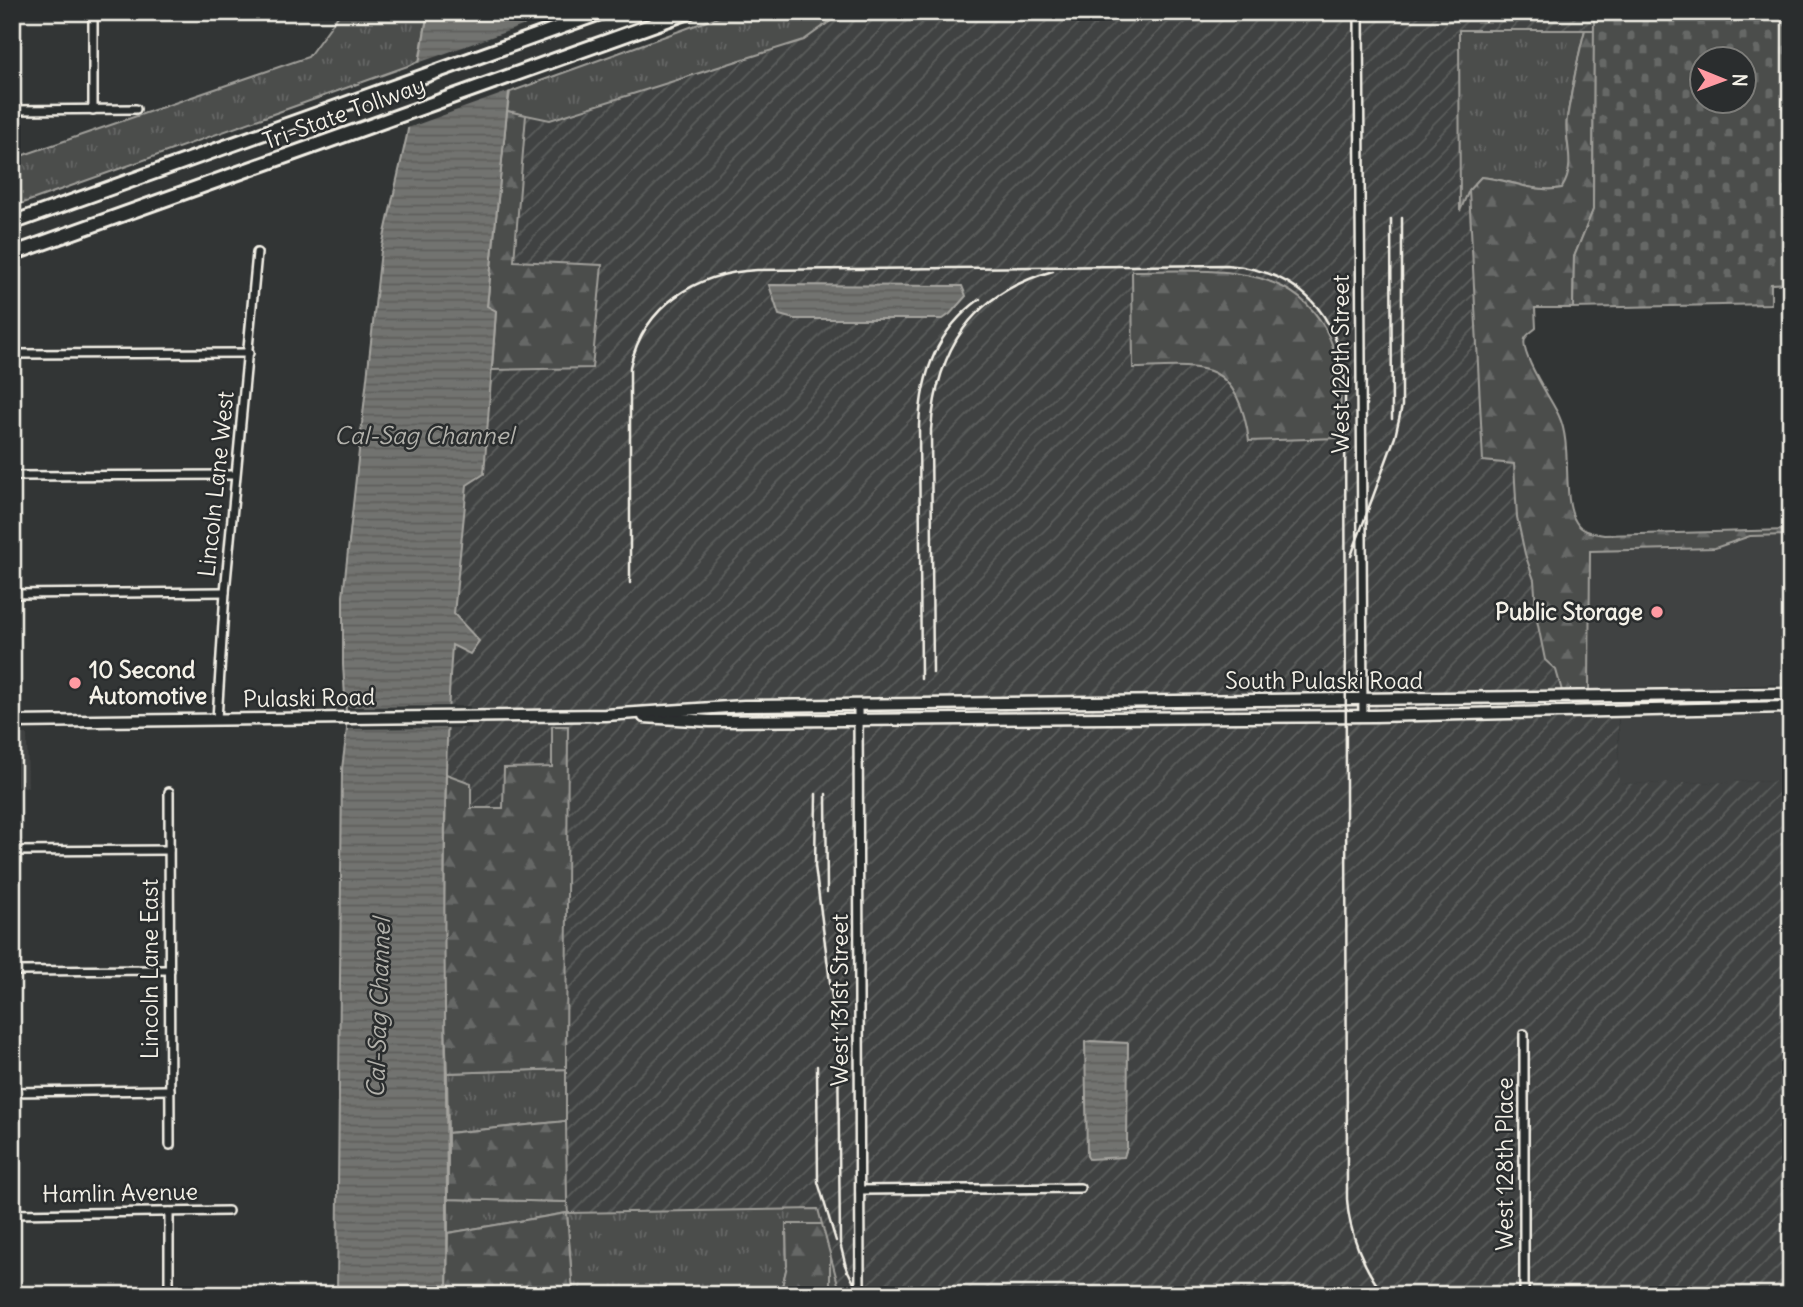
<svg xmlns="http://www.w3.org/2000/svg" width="1803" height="1307" font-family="Delius,sans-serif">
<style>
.built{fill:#404242}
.industrial{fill:url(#industrial-furrows)}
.grass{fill:url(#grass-tufts);stroke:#a09f9a;stroke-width:2}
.forest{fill:url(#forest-firs);stroke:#a09f9a;stroke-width:2}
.cemetery{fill:url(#cemetery-stones);stroke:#a09f9a;stroke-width:2;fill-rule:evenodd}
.water{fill:url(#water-rules);stroke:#a6a5a0;stroke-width:2}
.pier{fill:#323535}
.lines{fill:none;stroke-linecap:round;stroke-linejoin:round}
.street-casing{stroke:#f4f1e8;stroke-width:12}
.secondary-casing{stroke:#f4f1e8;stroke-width:15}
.highway-casing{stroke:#f4f1e8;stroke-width:18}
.street{stroke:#2a2d2e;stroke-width:7}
.secondary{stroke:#2a2d2e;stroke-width:10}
.highway{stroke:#2a2d2e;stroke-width:12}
.rail{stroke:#f4f1e8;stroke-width:2.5}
.poi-dot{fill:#ff9aa2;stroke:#2a2d2e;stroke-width:2.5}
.labels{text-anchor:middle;stroke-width:5;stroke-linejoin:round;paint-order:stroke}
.street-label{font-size:23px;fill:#f4f1e8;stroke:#2a2d2e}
.poi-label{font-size:23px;font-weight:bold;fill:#f4f1e8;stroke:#2a2d2e;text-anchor:end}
.water-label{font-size:24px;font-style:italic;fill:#b3b2ac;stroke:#2a2d2e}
</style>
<defs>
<pattern id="industrial-furrows" width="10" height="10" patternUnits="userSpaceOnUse" patternTransform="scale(1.75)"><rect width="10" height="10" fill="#404242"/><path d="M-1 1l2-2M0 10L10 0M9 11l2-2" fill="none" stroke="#5c5e5d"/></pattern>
<pattern id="grass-tufts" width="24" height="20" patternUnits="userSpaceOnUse" patternTransform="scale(1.75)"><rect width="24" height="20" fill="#4b4d4c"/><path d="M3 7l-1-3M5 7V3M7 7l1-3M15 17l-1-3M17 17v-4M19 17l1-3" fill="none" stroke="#666766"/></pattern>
<pattern id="forest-firs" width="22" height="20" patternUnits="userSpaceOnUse" patternTransform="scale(1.75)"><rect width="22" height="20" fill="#4b4d4c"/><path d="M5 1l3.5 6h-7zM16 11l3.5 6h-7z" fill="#666766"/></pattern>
<pattern id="cemetery-stones" width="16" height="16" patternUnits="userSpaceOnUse" patternTransform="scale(1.75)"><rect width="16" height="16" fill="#4b4d4c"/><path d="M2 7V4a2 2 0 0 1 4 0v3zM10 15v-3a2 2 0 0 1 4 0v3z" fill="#666766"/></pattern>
<pattern id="water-rules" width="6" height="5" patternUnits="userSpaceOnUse" patternTransform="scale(1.75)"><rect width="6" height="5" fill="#727370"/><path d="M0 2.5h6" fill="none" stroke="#5e5e5b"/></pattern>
</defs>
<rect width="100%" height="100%" fill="#323535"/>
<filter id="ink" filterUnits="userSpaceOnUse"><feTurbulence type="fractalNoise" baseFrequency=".0143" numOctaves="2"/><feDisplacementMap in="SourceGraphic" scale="14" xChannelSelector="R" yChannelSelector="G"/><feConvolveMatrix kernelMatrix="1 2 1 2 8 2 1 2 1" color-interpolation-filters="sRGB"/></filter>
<g filter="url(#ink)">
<g class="built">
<path d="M1791,535V684L1589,691L1590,551L1715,548L1750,536Z"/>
<path d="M1791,715V781L1619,784V718Z"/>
<path d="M12,734H27L28,787H12Z"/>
</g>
<path class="industrial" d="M843,12H1594V30H1459L1461,209L1469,190L1483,461L1514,464L1517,517L1525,554L1534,580L1537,620L1544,660L1556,670L1562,691H1618L1619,784L1791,781V1295H841L818,1209L567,1213L566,1069L568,726L552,727V767L504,808H470L471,783L446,774L447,728H470V706H447L452,645L479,641L454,614L467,485L484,474L496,311L507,111L550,120L804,40Z"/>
<g class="grass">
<path d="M341,12H428L419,62L12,207V159L308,57Z"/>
<path d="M732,12H843L804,40L550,120L507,111L510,92Z"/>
<path d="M1459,30H1585C1577,59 1572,89 1567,118C1563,144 1579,162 1562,188C1535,194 1509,179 1481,177L1469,190L1460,211Z"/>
<path d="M566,1069V1121L448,1133L447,1073Z"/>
<path d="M448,1199L567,1202L568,1213L818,1209L822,1224H786L787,1266L780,1295H573L567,1213L448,1233Z"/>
<path d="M830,1254L841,1295H830Z"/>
</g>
<g class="forest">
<path d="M1585,30H1594L1593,210L1574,257L1573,308H1535L1536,328C1533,331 1526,335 1525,339C1519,353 1553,402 1559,416C1573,446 1561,499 1576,522C1582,532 1593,533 1604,535L1791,530V535L1750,536L1715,548L1590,551L1589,691H1562L1556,670L1545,660L1537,620L1534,580L1525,554L1517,517L1514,464L1483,461L1469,190L1481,177C1509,179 1535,194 1562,188C1577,164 1564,143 1567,118C1572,89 1577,59 1585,30Z"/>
<path d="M507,111L526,115L514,261L602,265L592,368L492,370L496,311L487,307Z"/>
<path d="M1132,271C1165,271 1200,269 1233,273C1327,284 1349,354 1338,438L1249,441C1246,418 1238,385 1215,373C1196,363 1155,368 1133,368Z"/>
<path d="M552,726H568L566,1069L447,1073L443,977L446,774L471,783V808H503L504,768L552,767Z"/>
<path d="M566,1121L567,1202L448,1199V1133Z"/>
<path d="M567,1213L573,1295H447L448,1233Z"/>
<path d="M786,1224H822L830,1254V1295H780L787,1266Z"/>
</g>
<path class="cemetery" d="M1594,12H1791V283L1771,284V304L1573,308L1574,257L1593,210ZM1702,60H1744V102H1702Z"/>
<g class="water">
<path d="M428,12H527L509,92L487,306L496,311L484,474L467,485L454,614L479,641L470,654L452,645C437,861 449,1078 447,1295H337L342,769L347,729L343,665V596L381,251L407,135Z"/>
<path d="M769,285L962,286L966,296L950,314L943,319H794L779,315Z"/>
<path d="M1091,1041L1128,1043L1127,1148L1124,1157L1089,1159L1087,1156L1085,1042Z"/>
</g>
<g class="pier">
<path d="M528,24L513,90L405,129L415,64Z"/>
<path d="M451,706L450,728L347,729V707Z"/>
</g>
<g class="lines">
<defs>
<g id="street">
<path d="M93,12V110"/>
<path d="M1359,12L1363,716"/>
<path d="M12,110L136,109"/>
<path d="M12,354L249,353"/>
<path d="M12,476L235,475"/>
<path d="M12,594L225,592"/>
<path d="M858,705L860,1295"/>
<path d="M217,719L225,592L257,253"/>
<path d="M169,792L170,1145"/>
<path d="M12,851L169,850"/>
<path d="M12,971L170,970"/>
<path d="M1524,1034V1295"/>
<path d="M12,1092L170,1090"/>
<path d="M860,1190L1080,1188"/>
<path d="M169,1212V1295"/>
<path d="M12,1214L228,1211"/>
</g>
<g id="secondary">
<path d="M644,717L710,721L1374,716L1791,707"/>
<path d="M12,722L605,715L744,706L1791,694"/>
</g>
<g id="highway">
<path d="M12,223L603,12"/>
<path d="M12,254L689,12"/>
</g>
</defs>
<use href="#street" class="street-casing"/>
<use href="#secondary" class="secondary-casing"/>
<use href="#highway" class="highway-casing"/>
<use href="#street" class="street"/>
<use href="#secondary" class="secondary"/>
<use href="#highway" class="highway"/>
<g class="rail">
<path d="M1391,219L1392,419"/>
<path d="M1351,556L1395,437L1402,406V218"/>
<path d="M630,583V367C644,305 696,273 757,270L1227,265C1298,271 1339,312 1345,383L1347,1199C1349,1233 1363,1267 1384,1295"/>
<path d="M933,673L931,430C937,349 971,294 1053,271"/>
<path d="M921,679L919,426C921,374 937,330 980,299"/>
<path d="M816,794L815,866L838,1044L840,1243L847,1271"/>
<path d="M826,794L827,892"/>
<path d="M817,1066L818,1182L836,1241"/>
<path d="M844,1263L860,1295"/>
</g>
</g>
</g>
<g class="poi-dot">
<circle cx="1657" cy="612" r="7"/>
<circle cx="75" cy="683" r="7"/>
</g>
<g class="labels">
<g class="street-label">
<text transform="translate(344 113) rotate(-20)" y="8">Tri-State Tollway</text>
<text transform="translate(1341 364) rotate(-90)" y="8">West 129th Street</text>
<text transform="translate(216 484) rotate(-84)" y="8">Lincoln Lane West</text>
<text x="1324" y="689">South Pulaski Road</text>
<text transform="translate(309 698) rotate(-1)" y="8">Pulaski Road</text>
<text transform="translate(150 969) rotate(-90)" y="8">Lincoln Lane East</text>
<text transform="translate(840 1000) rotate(-90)" y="8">West 131st Street</text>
<text transform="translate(1505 1164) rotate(-90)" y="8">West 128th Place</text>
<text transform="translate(120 1193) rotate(-1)" y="8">Hamlin Avenue</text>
</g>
<g class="poi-label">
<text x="1643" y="620">Public Storage</text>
<text x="89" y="678" text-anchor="start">10 Second<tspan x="89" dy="26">Automotive</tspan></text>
</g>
<g class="water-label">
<text x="424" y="444">Cal-Sag Channel</text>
<text transform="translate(379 1008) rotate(-88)" y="8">Cal-Sag Channel</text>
</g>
</g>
<rect width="1803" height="1307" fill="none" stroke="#2a2d2e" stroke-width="42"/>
<rect x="21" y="21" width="1761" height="1265" fill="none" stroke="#f4f1e8" stroke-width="2.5" filter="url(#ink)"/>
<g transform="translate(1723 80) rotate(91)"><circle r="33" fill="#2a2d2e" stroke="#7b7b78" stroke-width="2"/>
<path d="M0-5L12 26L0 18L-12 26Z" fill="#ff9aa2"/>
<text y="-10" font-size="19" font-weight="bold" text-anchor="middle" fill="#f4f1e8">N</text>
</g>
</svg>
